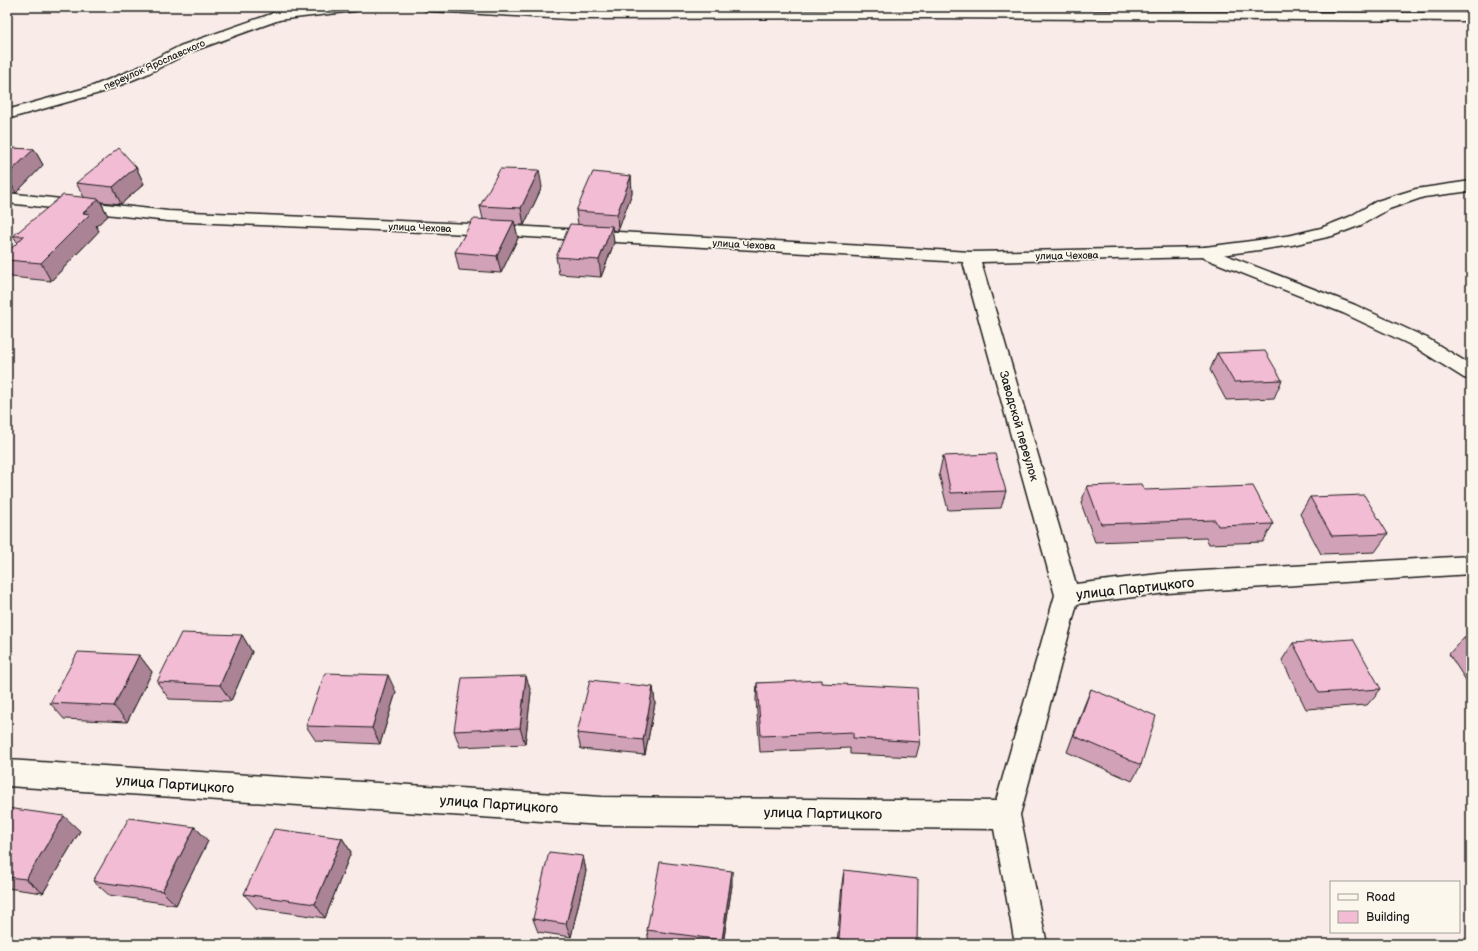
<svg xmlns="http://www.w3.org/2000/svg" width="1478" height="951" font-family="'Balsamiq Sans',sans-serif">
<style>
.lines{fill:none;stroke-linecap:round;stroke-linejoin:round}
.lane-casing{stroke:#1c1c1c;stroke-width:3}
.street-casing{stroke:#1c1c1c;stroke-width:3}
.secondary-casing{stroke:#1c1c1c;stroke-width:3}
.lane{fill:#fbf7ec;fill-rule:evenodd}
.street{fill:#fbf7ec;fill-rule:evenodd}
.secondary{fill:#fbf7ec;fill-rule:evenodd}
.wall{fill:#d1a2b7;stroke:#1c1c1c}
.shaded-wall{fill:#aa8495;stroke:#1c1c1c}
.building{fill:#f3bcd5;stroke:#1c1c1c}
.labels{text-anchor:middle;stroke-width:3;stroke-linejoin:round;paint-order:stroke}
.far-street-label{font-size:10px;fill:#1c1c1c;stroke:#fbf7ec}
.street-label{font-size:12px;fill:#1c1c1c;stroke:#fbf7ec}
.near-street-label{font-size:14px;fill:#1c1c1c;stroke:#fbf7ec}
</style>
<rect width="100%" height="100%" fill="#f9ebe7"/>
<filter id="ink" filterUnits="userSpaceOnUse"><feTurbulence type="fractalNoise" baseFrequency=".025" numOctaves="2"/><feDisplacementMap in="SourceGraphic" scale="8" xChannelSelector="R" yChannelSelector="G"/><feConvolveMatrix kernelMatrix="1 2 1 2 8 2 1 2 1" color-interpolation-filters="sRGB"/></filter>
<g filter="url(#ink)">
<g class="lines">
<defs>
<g id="lane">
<path d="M1238,7H1250L1255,15L1253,18H1245Z"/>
<path d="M1205,247L1355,305L1427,338L1471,365V380L1464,378L1413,346L1343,313L1199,256L1197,252L1199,248Z"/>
</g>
<g id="street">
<path d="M277,12L282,13L284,16L282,19L190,52L147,74L103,92L7,119V110L93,86L137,68L180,46Z"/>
<path d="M1471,181V191L1424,197L1389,209L1361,225L1332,236L1292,245L1259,250L1205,257L981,262L1076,584L1167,573L1471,556V574L1167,593L1077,604L1020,815L1047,944H1015L994,829L602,825L7,786V760L602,797L996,801L1055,595L963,262L493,235L168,221L7,203V193L168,211L493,225L971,252L1205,247L1259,240L1292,235L1321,228L1349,217L1377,201L1416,189Z"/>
</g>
<g id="secondary">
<path d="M321,7H361L360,10L355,11L277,20L272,19L270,16L272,13L277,12Z"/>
<path d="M424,7H497L568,11L924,10L1471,13V21L924,18L568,19L430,11L425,10Z"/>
</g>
</defs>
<use href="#lane" class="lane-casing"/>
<use href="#street" class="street-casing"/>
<use href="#secondary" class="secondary-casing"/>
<use href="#lane" class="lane"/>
<use href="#street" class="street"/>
<use href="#secondary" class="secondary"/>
</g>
<g class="wall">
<path d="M7,148L34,149L43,165L16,193L7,192Z"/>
<path d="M136,167L144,184L121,204L101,202L108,216L96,226L99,231L51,281L11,277L7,271V253L18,243L13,236L84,197L76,183Z"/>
<path d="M631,176L632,193L618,231L612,230L614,243L601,277L559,274L556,257L578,224L576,211Z"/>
<path d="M542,187L524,225H515L518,238L501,273L459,270L455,252L483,219L480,206Z"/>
<path d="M1217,353L1282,380L1274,398L1226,400L1210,370Z"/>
<path d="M943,456L1006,491L1001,508L948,510L939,474Z"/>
<path d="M1087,486L1144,490L1273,524L1263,542L1209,544L1206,538L1095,542L1081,503Z"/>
<path d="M1310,497L1388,534L1375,552L1321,554L1300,514Z"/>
<path d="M1471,506V519L1466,512Z"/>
<path d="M242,635L252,652L231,701L169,699L157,682Z"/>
<path d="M1464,637H1471V688L1449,654Z"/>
<path d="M1293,643L1381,689L1367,705L1306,709L1282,660Z"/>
<path d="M139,655L152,672L127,722L64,719L50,703Z"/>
<path d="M757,683H821L920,742L916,757L850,754V748L760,752L756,699Z"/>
<path d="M653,687L655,703L645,755L581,749L577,733Z"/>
<path d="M1091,689L1141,765L1132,781L1067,752L1084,706Z"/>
<path d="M396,692L380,744L316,741L306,726Z"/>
<path d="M531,692L525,744L460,747L454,731Z"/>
<path d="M7,808L80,831L43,893L7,888Z"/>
<path d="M195,827L208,841L176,905L109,895L93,881Z"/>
<path d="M342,838L351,852L325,918L256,908L244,894Z"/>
<path d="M583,856L586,871L571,937L538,932L533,919Z"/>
<path d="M844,870L917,944H837L842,884Z"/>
<path d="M732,885L723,944H659L649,943L647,930Z"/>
</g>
<g class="shaded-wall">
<path d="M34,149L43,165L16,193L7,176V175Z"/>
<path d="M136,167L144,184L121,204L113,187Z"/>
<path d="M539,170L542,187L524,225L521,208Z"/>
<path d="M631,176L632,193L618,231L617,214Z"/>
<path d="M99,199L108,216L96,226L99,231L51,281L41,263L83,213Z"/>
<path d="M514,221L518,238L501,273L497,256Z"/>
<path d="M612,226L614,243L601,277L599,260Z"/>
<path d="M242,635L252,652L231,701L220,685Z"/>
<path d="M139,655L152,672L127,722L114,706Z"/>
<path d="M388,675L396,692L380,744L372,728Z"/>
<path d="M526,676L531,692L525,744L520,728Z"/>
<path d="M653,687L655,703L645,755L643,740Z"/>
<path d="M64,816L80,831L43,893L26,879Z"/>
<path d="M195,827L208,841L176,905L162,891Z"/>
<path d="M342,838L351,852L325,918L315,904Z"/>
<path d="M583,856L586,871L571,937L566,924Z"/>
<path d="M732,871V885L723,944H722V940Z"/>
</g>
<g class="building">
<path d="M7,148L34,149L7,175Z"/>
<path d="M119,148L136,167L113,187L76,183Z"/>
<path d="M500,169L539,170L521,208L480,206Z"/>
<path d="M593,172L631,176L617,214L576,211Z"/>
<path d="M63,195L99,199L83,213L90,214L41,263L7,260V253L24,236H13Z"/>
<path d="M473,219L514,221L497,256L455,252Z"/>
<path d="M570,224L612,226L599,260L556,257Z"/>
<path d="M1265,351L1282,380L1234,382L1217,353Z"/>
<path d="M995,454L1006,491L951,493L943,456Z"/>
<path d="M1141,484L1144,490L1253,486L1273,524L1218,526L1215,520L1101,524L1087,486Z"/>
<path d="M1364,495L1388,534L1332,536L1310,497Z"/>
<path d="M181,633L242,635L220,685L157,682Z"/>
<path d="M1464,637H1471V648Z"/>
<path d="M1353,639L1381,689L1319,693L1293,643Z"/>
<path d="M78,652L139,655L114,706L50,703Z"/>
<path d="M325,673L388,675L372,728L306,726Z"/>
<path d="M526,676L520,728L454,731L462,678Z"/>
<path d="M590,680L653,687L643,740L577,733Z"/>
<path d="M821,680V683L917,688L920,742L853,738V732L761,736L757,683Z"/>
<path d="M1091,689L1156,716L1141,765L1074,736Z"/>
<path d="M7,808L64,816L26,879L7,877Z"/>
<path d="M129,818L195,827L162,891L93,881Z"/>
<path d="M274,829L342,838L315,904L244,894Z"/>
<path d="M549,852L583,856L566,924L533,919Z"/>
<path d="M660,862L732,871L722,940L647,930Z"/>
<path d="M844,870L918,879L917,944H878L839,939Z"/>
</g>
</g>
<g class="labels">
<g class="far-street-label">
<text transform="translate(154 64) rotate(-24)" y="4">переулок Ярославского</text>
<text transform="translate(420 227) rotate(2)" y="4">улица Чехова</text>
<text transform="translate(744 244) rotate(3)" y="4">улица Чехова</text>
<text transform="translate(1067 255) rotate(-1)" y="4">улица Чехова</text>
</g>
<g class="street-label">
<text transform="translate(1019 426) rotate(74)" y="4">Заводской переулок</text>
</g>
<g class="near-street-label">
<text transform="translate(1135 588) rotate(-6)" y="5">улица Партицкого</text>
<text transform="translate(175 784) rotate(4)" y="5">улица Партицкого</text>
<text transform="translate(499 804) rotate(4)" y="5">улица Партицкого</text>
<text transform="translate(823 813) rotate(1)" y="5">улица Партицкого</text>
</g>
</g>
<rect width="1478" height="951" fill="none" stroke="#fbf7ec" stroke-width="24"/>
<rect x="12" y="12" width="1454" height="927" fill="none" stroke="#1c1c1c" stroke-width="1.5" filter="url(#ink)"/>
<rect x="1330" y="881" width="130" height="52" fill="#fbf7ec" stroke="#a29f99"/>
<rect x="1338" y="894" width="20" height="6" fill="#fbf7ec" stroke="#a29f99"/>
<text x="1366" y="901" font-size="12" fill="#1c1c1c">Road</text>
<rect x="1338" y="911" width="20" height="12" fill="#f3bcd5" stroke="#a29f99"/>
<text x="1366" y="921" font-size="12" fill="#1c1c1c">Building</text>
</svg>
